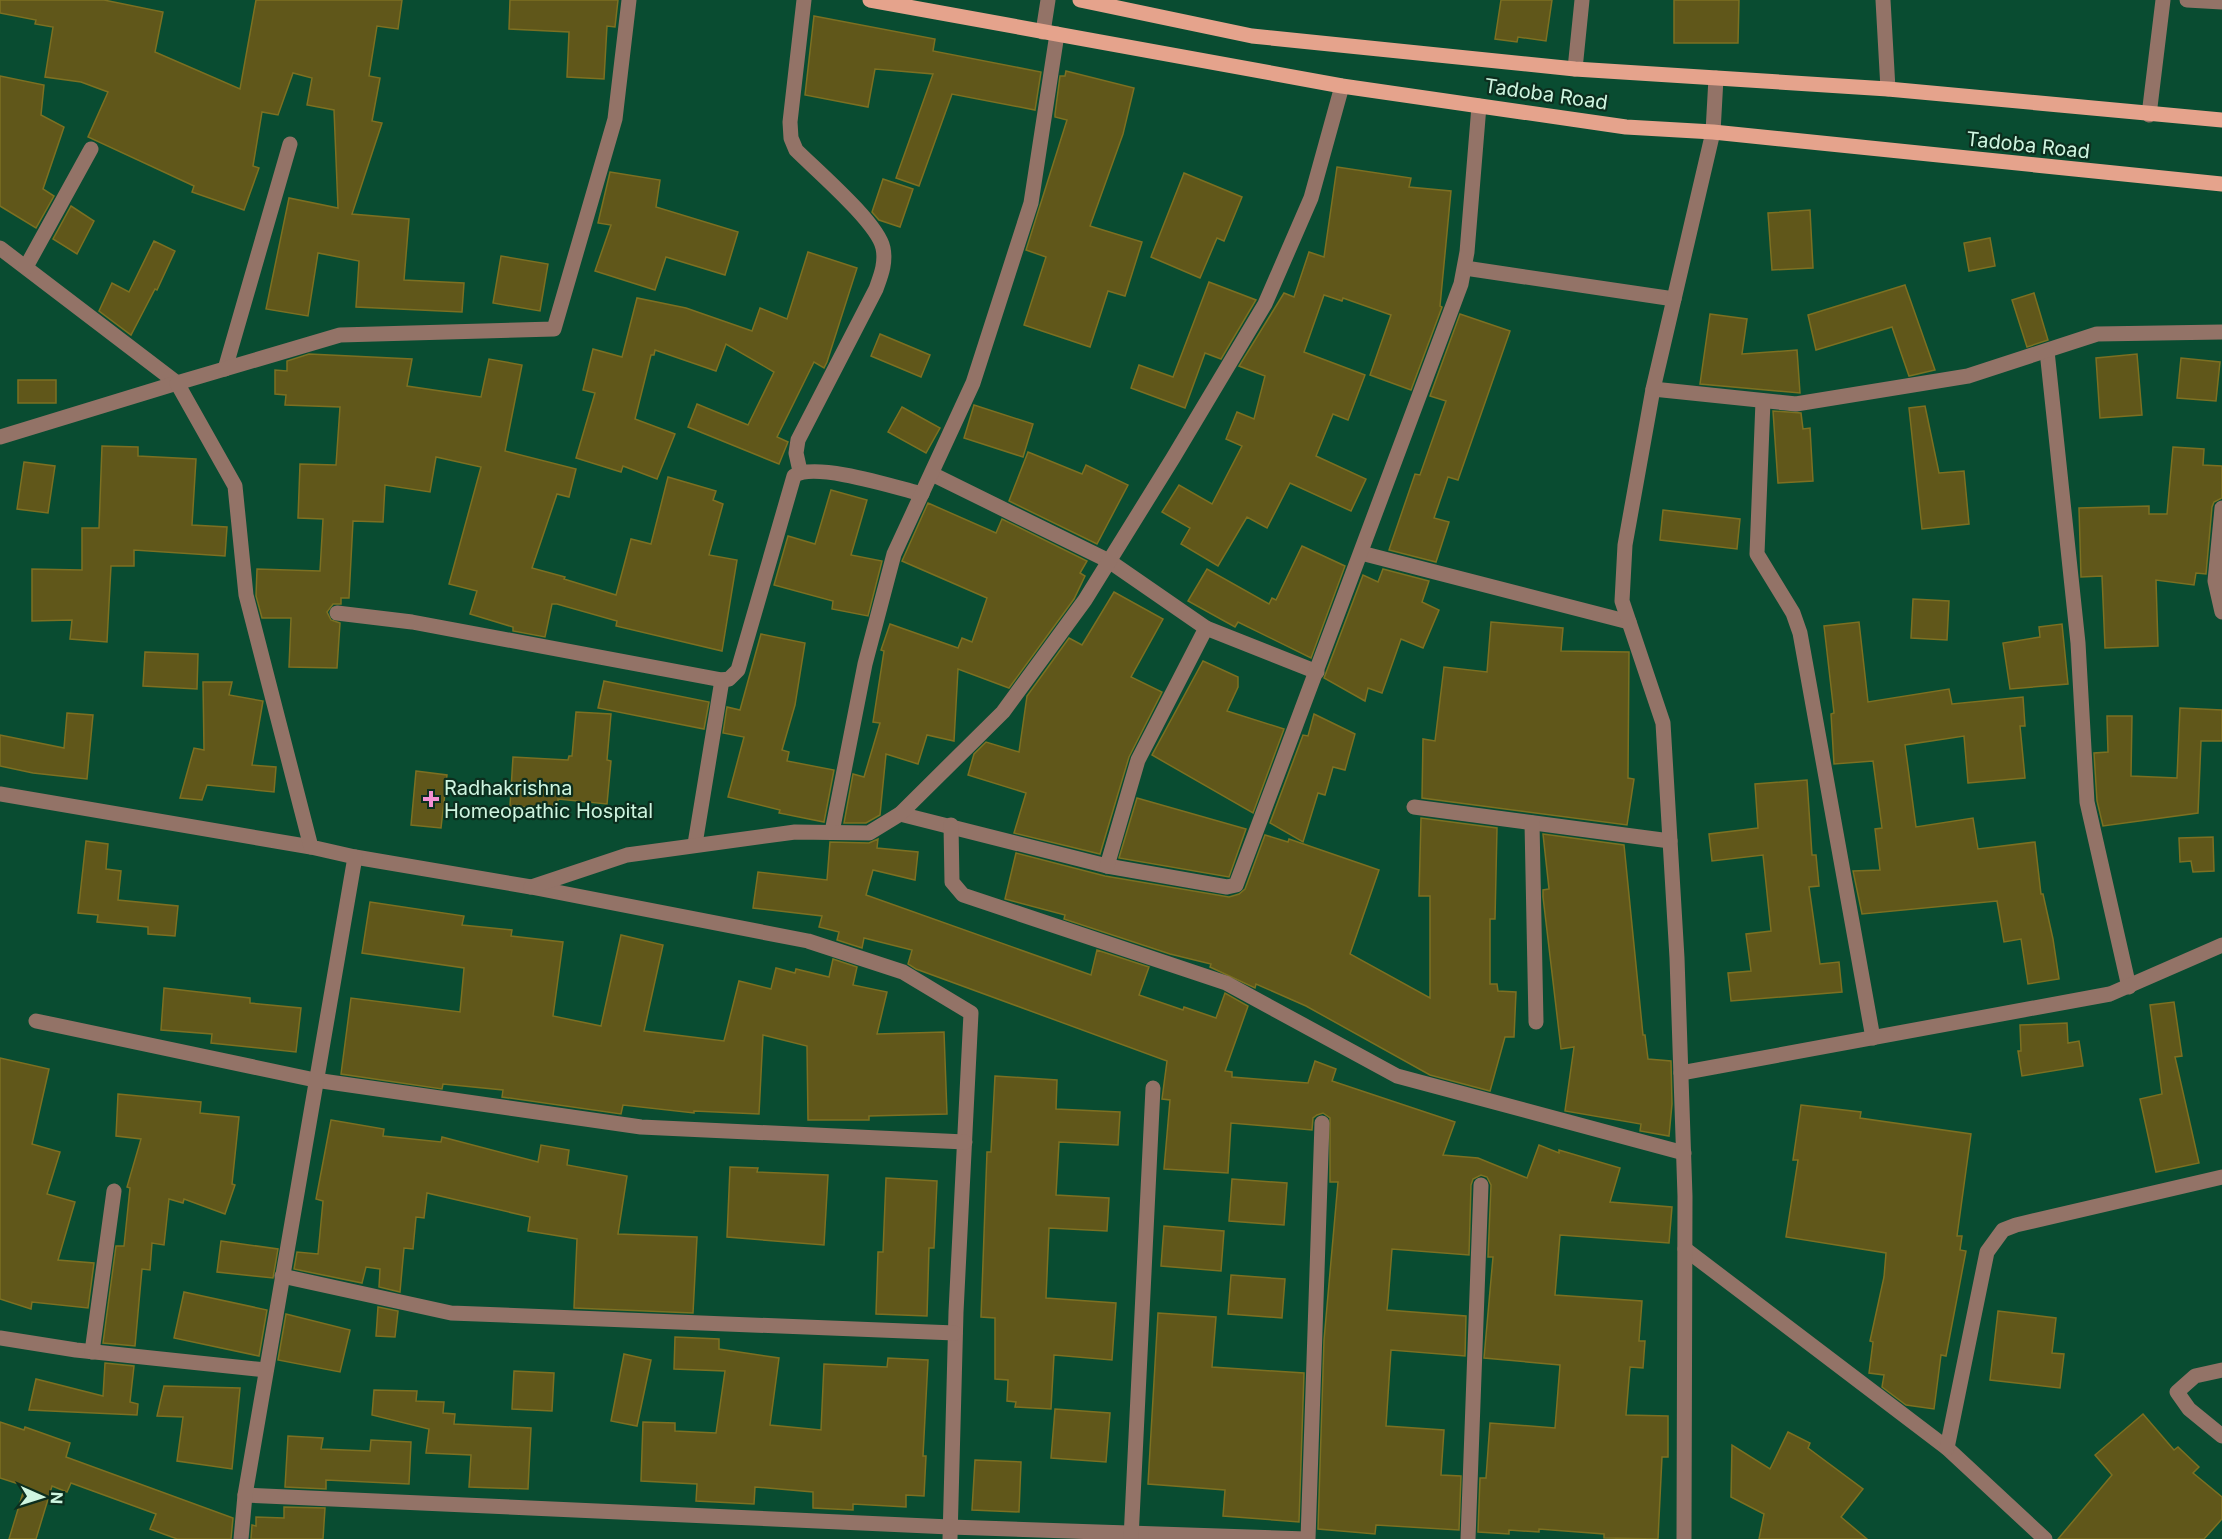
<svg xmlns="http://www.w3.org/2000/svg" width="2222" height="1539" font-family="Inter,sans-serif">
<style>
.building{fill:#60571a;stroke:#7c7022;stroke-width:1.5}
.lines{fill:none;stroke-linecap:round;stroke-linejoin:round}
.minor{stroke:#937367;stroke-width:15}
.major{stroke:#e5a38c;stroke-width:15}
.poi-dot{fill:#f491d3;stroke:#0c2e1e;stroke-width:2}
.labels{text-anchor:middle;stroke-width:4.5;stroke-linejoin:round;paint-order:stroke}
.street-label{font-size:20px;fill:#cff5e0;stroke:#0c2e1e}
.poi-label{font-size:20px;fill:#cff5e0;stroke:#0c2e1e;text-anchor:start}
</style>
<rect width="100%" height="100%" fill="#094c31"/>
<g class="building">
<path d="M0,0H104L163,12L155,52L240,89L256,0H402L398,29L377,26L369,76L380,78L372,121L382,123L352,214L409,219L404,280L464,283L462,312L356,307L359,261L318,253L308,316L266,309L289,198L338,208L334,110L307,105L312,78L293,73L278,115L262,112L253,166L259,168L244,210L192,192L194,186L88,137L108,92L81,82L45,77L53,27L35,24L36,20L0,13Z"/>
<path d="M510,0H618L615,27L607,26L604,79L567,77L569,32L509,29Z"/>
<path d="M1501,0H1552L1546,41L1518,37L1517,42L1495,39Z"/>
<path d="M1674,0H1739L1738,43H1674Z"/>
<path d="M814,16L935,39L933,51L1041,72L1035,110L952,94L919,186L896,178L933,74L875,69L868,107L805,95Z"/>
<path d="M1066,71L1134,88L1123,134L1090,226L1142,242L1125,296L1108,291L1090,347L1024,325L1046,257L1026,250L1067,120L1055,117V114L1060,76H1065Z"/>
<path d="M0,76L44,85L41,115L64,127L43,189L54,196L36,228L0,206Z"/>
<path d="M1337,167L1411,178L1409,187L1451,191L1440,306L1442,307L1411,390L1370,375L1391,315L1343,298L1342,301L1324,295L1304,352L1365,375L1348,420L1333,414L1316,456L1366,479L1351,511L1290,483L1267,528L1247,517L1218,566L1181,544L1190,528L1162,512L1179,485L1212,504L1242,446L1226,439L1237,412L1254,419L1265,376L1239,366L1284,293L1294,297L1309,252L1324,257Z"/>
<path d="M610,172L660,180L656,207L738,232L725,275L666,257L655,290L595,271L611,225L598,223Z"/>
<path d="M1184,173L1242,197L1224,241L1217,238L1200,278L1151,257Z"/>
<path d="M883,179L913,189L900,227L879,220L872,212Z"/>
<path d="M71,206L94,221L77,254L53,239Z"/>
<path d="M1810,210L1813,268L1772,270L1768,213Z"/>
<path d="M1990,238L1995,266L1969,271L1964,243Z"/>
<path d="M154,241L175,251L157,290L155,289L131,335L99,311L112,283L129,292Z"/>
<path d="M808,252L857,268L827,362L824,368L814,362L777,437L788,442L779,464L688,427L697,404L748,425L774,372L726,344L716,371L655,350L654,355H651L635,419L675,434L657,479L623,466L621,472L576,458L595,393L583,390L593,349L622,357L637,298L686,308L752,331L760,308L787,319Z"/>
<path d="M501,256L548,264L540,311L493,303Z"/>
<path d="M1209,282L1256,300L1221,359L1205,353L1185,408L1131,388L1139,365L1173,377Z"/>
<path d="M1905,285L1935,370L1909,376L1892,327L1816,350L1808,315Z"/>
<path d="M2034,293L2048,340L2027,347L2012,300Z"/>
<path d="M1460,314L1510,331L1458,480L1448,477L1434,518L1449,522L1436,562L1389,550L1415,474L1420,475L1446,401L1430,396Z"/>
<path d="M1710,314L1747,319L1742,354L1797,350L1800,393L1700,384Z"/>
<path d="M880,334L930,355L921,377L871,356Z"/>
<path d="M309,354L412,359L407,386L481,397L489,359L522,365L505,451L576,469L569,497L557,494L532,568L565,577L564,579L616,595L631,539L651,544L668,477L716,491L713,500L723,504L709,555L737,560L722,651L616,626L617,621L557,604H552L545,637L513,631V627L470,614L477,591L449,584L481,467L436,457L430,492L385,485L383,522L353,521L349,598H341V604H333L327,612L331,620L340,623L337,668L289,667L291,618H262L256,596L257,569L320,571L323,519L298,518L300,464L336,465L340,407L285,405L286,395L275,394V370L287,371V361Z"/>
<path d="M2137,354L2142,415L2100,418L2096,358Z"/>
<path d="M2181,358L2220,362L2216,401L2177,398Z"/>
<rect x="18" y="380" width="38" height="23"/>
<path d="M974,405L1033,424L1023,457L964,438Z"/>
<path d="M1925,406L1939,473L1964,471L1969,524L1922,529L1909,408Z"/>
<path d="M902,407L940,428L926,453L888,432Z"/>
<path d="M1773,411L1801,413L1803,429L1810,428L1813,481L1778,483Z"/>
<path d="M102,446L138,447V456L196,459L192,525L227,527L225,556L134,550V566H111L107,642L70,639L72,620L32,621V569L82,570V528H99Z"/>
<path d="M2173,447L2204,449L2203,465L2222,466V498L2214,502L2212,507L2206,574L2196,573L2194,585L2156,580L2158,646L2105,648L2102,576L2081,577L2079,508L2149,506V514H2167Z"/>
<path d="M1028,452L1082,474L1086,465L1128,485L1097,544L1009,501Z"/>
<path d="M24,462L55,466L48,513L17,509Z"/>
<path d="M831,490L867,500L851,555L882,561L868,616L832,609L833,601L774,585L788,536L815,544Z"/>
<path d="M928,503L996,533L1002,519L1087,561L1080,573L1085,576L1074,599L1009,688L958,669L954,741L927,735L918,764L886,754L880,815L866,823H844L853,774L864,777L880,723L873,722L884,651L881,650L890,624L958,648L962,638L972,642L987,598L902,561Z"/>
<path d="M1663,510L1740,519L1737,549L1660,540Z"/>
<path d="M1302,546L1345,566L1311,658L1238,622L1235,627L1188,601L1207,569L1269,604L1272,598L1276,600Z"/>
<path d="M1383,569L1429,581L1422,602L1439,610L1423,648L1401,639L1382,693L1368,688L1365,701L1324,678L1363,575L1378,582Z"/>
<path d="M1114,592L1163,619L1131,677L1162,692L1129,757L1100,854L1014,833L1026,793L968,775L974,754L986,742L1019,752L1027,696L1069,638L1082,645Z"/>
<path d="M1913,599L1949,601L1947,640L1911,638Z"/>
<path d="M1491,622L1563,628L1561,651L1629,652L1628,778L1634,779L1627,825L1422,798L1423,739L1435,741L1444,667L1487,672Z"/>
<path d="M1859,622L1868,702L1949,689L1952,704L2023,697L2025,726H2020L2025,778L1968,783L1964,736L1905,745L1916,827L1973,818L1978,849L2035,842L2041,894H2043L2053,939L2059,979L2028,984L2021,939L2004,942L1997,901L1862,914L1853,871L1880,870L1875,829L1882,828L1873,761L1834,764L1831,714L1834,713L1824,626Z"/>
<path d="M2062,624L2068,684L2010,689L2003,643L2040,637L2039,627Z"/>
<path d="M761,634L805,643L795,705L782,750L789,752L787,761L834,770L824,822L779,813L780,810L728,797L744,737L723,733L727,707L740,710Z"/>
<path d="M145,652L198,654L197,689L143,686Z"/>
<path d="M1203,661L1238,677V687L1227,711L1284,729L1253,813L1152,755Z"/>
<path d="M604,681L709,702L704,729L598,708Z"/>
<path d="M203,682H232L229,695L263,701L252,765L276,767L274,792L207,785L202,800L180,798L194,748L204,750Z"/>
<path d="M2180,708L2222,710V741H2201L2198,813L2103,826L2097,801L2094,753L2108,752L2107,716H2132L2131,776L2177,778Z"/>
<path d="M576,712L611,714L607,760L611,761L607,804L558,799V809L510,806L513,757L568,760L569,756H572Z"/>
<path d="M67,713L93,715L87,779L33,773L0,766V735L64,748Z"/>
<path d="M1314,714L1355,734L1345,770L1333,767L1325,795L1318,793L1303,842L1270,823L1303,735L1308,736Z"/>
<path d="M416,771L447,775L441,828L411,825Z"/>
<path d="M1807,780L1812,855H1816L1819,886L1809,887L1820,964L1839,962L1842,992L1731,1001L1728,973L1751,971L1746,934L1771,931L1763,855L1712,861L1709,834L1758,828L1755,784Z"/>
<path d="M1137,798L1246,829L1229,877L1119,858Z"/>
<path d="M1421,818L1497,828L1495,919H1490V984H1497L1498,991L1516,992L1514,1037H1505L1490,1091L1430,1075L1306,1006L1256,984L1255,988L1210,967L1211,964L1170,954L1064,919L1065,915L1005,899L1016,853L1105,876L1229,897L1239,894L1245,889L1265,835L1288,842L1289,839L1379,870L1350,954L1430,998V896H1419Z"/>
<path d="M1543,834L1624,845L1643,1035H1645L1648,1059L1671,1061L1672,1104L1669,1136L1640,1131L1641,1124L1565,1111L1574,1047L1561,1049L1543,897V890L1549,889Z"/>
<path d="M2213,837L2214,871L2193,872L2191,861L2180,862L2179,838Z"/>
<path d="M878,839L877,848L918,852L915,880L873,870L866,895L1091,975L1097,950L1149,967L1139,995L1183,1010L1184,1007L1216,1018L1225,993L1248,1006L1225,1071L1232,1072V1077L1308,1083L1315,1061L1336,1069L1332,1081L1455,1122L1443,1155L1478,1158L1527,1178L1539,1145L1559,1153V1150L1620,1168L1610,1202L1672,1207L1669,1243L1560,1235L1555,1295L1642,1301L1639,1341H1645L1643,1368L1630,1367L1626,1415L1668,1416V1457H1662L1658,1539L1604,1538V1534L1539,1529V1532L1509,1530V1534L1478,1532L1480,1478H1486L1490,1423L1555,1428L1560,1365L1484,1358L1493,1257H1488L1491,1185L1487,1177L1481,1175L1473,1179L1471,1185L1469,1255L1392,1249L1388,1301L1387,1310L1466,1316L1465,1356L1391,1350L1386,1426L1444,1430L1441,1475L1461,1476L1459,1530L1376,1525L1375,1534L1318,1529L1324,1340L1338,1182H1330V1118L1323,1113L1317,1115L1313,1118L1312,1130L1231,1123L1228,1173L1164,1169L1170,1100L1162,1099L1167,1061L916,969L908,964L912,950L864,938L862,948L837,940L839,932L819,927L822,916L753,908L758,872L827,880L830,842L869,843Z"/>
<path d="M86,841L108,844L106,869L121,871L118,900L178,906L175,936L148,934V927L97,922L98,915L78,913Z"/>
<path d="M370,902L464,916L462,925L512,930L511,936L563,942L553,1016L601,1026L621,935L663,945L644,1031L724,1041L739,981L771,989L776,968L795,973L796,969L829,977L833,959L857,967L853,985L887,992L877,1034L944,1032L947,1114L869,1116V1120H808L807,1046L763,1035L759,1114L694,1111V1113L623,1105L621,1114L502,1097L503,1090L443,1084L442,1089L341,1074L351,998L460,1012L464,968L362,953Z"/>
<path d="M164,988L250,998V1003L301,1008L296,1052L211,1043L212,1034L161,1030Z"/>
<path d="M2174,1002L2182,1056L2175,1057L2199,1163L2156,1172L2140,1099L2162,1094L2150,1005Z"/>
<path d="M2067,1023L2068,1043L2079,1041L2083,1066L2022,1076L2018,1051H2021L2020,1025Z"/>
<path d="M0,1058L49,1069L32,1144L60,1152L47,1194L75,1202L58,1260L94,1263L88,1308L32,1302L31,1309L0,1299Z"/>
<path d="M995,1076L1057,1080L1056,1109L1120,1112L1118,1145L1059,1142L1056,1195L1109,1198L1107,1231L1049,1228L1046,1298L1116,1303L1112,1360L1054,1355L1051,1409L1015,1407L1016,1402L1007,1401L1008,1380L995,1379V1318L981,1317L987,1152H991Z"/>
<path d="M118,1094L201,1102L200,1113L239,1117L232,1184L235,1185L225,1214L184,1199L183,1203L169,1199L164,1245L152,1243L150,1270L142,1269L135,1346L103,1343L116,1246H124L130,1188L127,1187L141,1139L116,1136Z"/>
<path d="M1801,1105L1861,1112L1860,1118L1971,1134L1957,1236H1962L1960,1250L1966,1251L1946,1356L1941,1355L1934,1409L1906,1405L1882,1387L1884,1375L1869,1373L1873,1342L1870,1341L1884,1277L1886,1253L1786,1237L1798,1160H1793Z"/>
<path d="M331,1120L384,1129L383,1136L441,1142L442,1137L538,1162L541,1145L569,1150L567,1165L627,1176L618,1234L697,1237L693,1313L574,1308L577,1239L528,1231L530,1217L427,1193L424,1218L416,1217L413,1249L404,1248L400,1292L379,1287L380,1269L366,1267L362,1283L294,1269L297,1252L318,1254L323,1201L316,1199Z"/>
<path d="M730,1167L758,1168L757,1172L828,1175L824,1245L727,1237Z"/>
<path d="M886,1178L937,1181L934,1248H929L927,1316L876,1314L878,1252H883Z"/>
<path d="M1232,1179L1287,1183L1284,1225L1229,1221Z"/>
<path d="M1164,1226L1224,1231L1221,1271L1161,1266Z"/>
<path d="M221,1241L278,1249L273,1278L217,1272Z"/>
<path d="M1231,1275L1285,1279L1282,1318L1228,1314Z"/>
<path d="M184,1292L267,1310L259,1356L174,1338Z"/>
<path d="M378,1307L398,1311L395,1337L376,1336Z"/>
<path d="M1998,1311L2056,1318L2052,1353L2064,1354L2060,1388L1990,1380Z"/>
<path d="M1158,1313L1216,1317L1212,1367L1304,1373L1299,1522L1223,1516L1225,1490L1148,1484Z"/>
<path d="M286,1314L350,1330L340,1372L278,1360Z"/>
<path d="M675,1337L719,1339V1349L779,1358L770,1425L821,1430L824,1364L887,1367L888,1358L928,1360L923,1456H926L924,1496L906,1495V1507L853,1504V1510L813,1508V1492L755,1487L754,1504L696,1501L697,1484L641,1481L643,1422L675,1423V1431L716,1433L725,1371L674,1369Z"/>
<path d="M624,1354L651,1360L637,1426L611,1421Z"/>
<path d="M105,1363L134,1366L130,1402L138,1404L137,1415L29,1410L36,1379L103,1396Z"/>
<path d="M514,1371L554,1373L552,1411L512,1409Z"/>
<path d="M164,1386L240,1388L232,1469L177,1461L183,1417L157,1416Z"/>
<path d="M374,1390L417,1391L416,1401L444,1402L443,1413L455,1414L454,1424L531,1428L528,1489L469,1487L471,1455L426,1453L429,1429L372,1415Z"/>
<path d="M1055,1409L1110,1413L1106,1462L1051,1458Z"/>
<path d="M2143,1414L2174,1450L2178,1447L2199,1467L2193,1473L2222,1497V1519L2204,1539H2058L2112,1475L2095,1455Z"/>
<path d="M0,1422L24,1430L25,1427L70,1443L66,1457L233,1518L231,1539H177L150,1529L156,1514L71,1483L67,1492L52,1486L36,1539H9L25,1486L0,1478Z"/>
<path d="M1788,1432L1810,1443L1808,1448L1863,1489L1841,1517L1867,1539H1759L1764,1514L1731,1497L1732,1445L1770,1469Z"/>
<path d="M288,1436L323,1438L321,1449L370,1451L371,1440L411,1442L409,1484L326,1480V1489L285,1487Z"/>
<path d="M975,1460L1021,1462L1019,1512L972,1510Z"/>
<path d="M284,1507L325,1508L323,1539H251L252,1525L256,1526V1517L284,1518Z"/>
</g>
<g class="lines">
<g class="minor">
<path d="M1883,0L1888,89"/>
<path d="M2187,0L2222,2"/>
<path d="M1043,32L1048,0"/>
<path d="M1575,69L1582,0"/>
<path d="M2149,115L2163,0"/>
<path d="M0,248L177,383"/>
<path d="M26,267L91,149"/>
<path d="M1465,268L1674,299"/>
<path d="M2047,351L2078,643L2087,802L2129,987"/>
<path d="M225,369L290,144"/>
<path d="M1653,389L1796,404L1968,376L2097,334L2222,332"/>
<path d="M1763,401L1757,554L1793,613L1800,633L1873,1038"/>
<path d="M0,437L177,383"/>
<path d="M800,471L796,453L798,440L876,289C881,275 886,263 883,248C878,223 816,170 796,150L791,138L790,122L804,0"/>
<path d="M932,474L1109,561L1206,628L1317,672"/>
<path d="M2222,508L2215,581L2222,612"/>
<path d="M1361,553L1629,622"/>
<path d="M337,613L412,622L722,680L729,679L738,670L794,476C814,461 898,488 922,494"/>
<path d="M0,794L311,847"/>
<path d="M1414,807L1670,841"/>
<path d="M900,814L1107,866L1227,887L1236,885L1461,284L1467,252L1479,106"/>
<path d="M1532,823L1536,1022"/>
<path d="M951,825L952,882L963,895L1226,983L1397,1076L1684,1153"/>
<path d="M832,832L865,664L894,554L973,383L1031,203L1057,34"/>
<path d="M695,844L722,680"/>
<path d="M355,857L531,887L808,941L903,972L971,1013L956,1312L950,1539"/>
<path d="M1107,866L1138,760L1206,628"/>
<path d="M531,887L627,855L795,832L869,833L900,814L1003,712L1085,600L1173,458L1265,304L1311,198L1342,86"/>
<path d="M36,1021L315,1080L641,1127L965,1142"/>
<path d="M1681,1073L2110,994L2222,945"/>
<path d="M1685,1249L1947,1448L2045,1539"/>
<path d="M282,1276L451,1313L955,1333"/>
<path d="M0,1338L76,1350L266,1370"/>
<path d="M92,1352L114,1191"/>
<path d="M2222,1370L2195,1376L2177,1392L2189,1409L2222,1436"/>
<path d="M1947,1448L1987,1252L2003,1230L2016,1225L2222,1177"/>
<path d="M245,1495L950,1527L1306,1539"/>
<path d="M241,1539L245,1495L355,857L311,847L246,595L235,486L177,383L340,335L554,329L615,119L629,0"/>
<path d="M1131,1539L1153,1088"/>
<path d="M1308,1539L1322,1123"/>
<path d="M1468,1539L1481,1185"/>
<path d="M1684,1539L1685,1196L1677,958L1663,723L1622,601L1625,545L1653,389L1713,132L1716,78"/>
</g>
<g class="major">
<path d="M870,0L1342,86L1626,127L1713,132L2222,184"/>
<path d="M1080,0L1252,36L1575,69L1888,89L2222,120"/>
</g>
</g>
<path class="poi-dot" d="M428 790h6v6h6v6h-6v6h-6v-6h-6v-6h6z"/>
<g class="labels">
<g class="street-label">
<text transform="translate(1546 94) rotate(8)" y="7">Tadoba Road</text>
<text transform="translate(2028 145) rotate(6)" y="7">Tadoba Road</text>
</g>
<g class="poi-label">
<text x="444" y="795">Radhakrishna<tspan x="444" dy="23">Homeopathic Hospital</tspan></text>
</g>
</g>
<g transform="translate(42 1497) rotate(93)" stroke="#0c2e1e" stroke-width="4.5" paint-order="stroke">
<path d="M0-4.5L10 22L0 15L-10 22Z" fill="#cff5e0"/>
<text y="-9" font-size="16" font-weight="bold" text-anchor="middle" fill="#cff5e0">N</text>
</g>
</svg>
